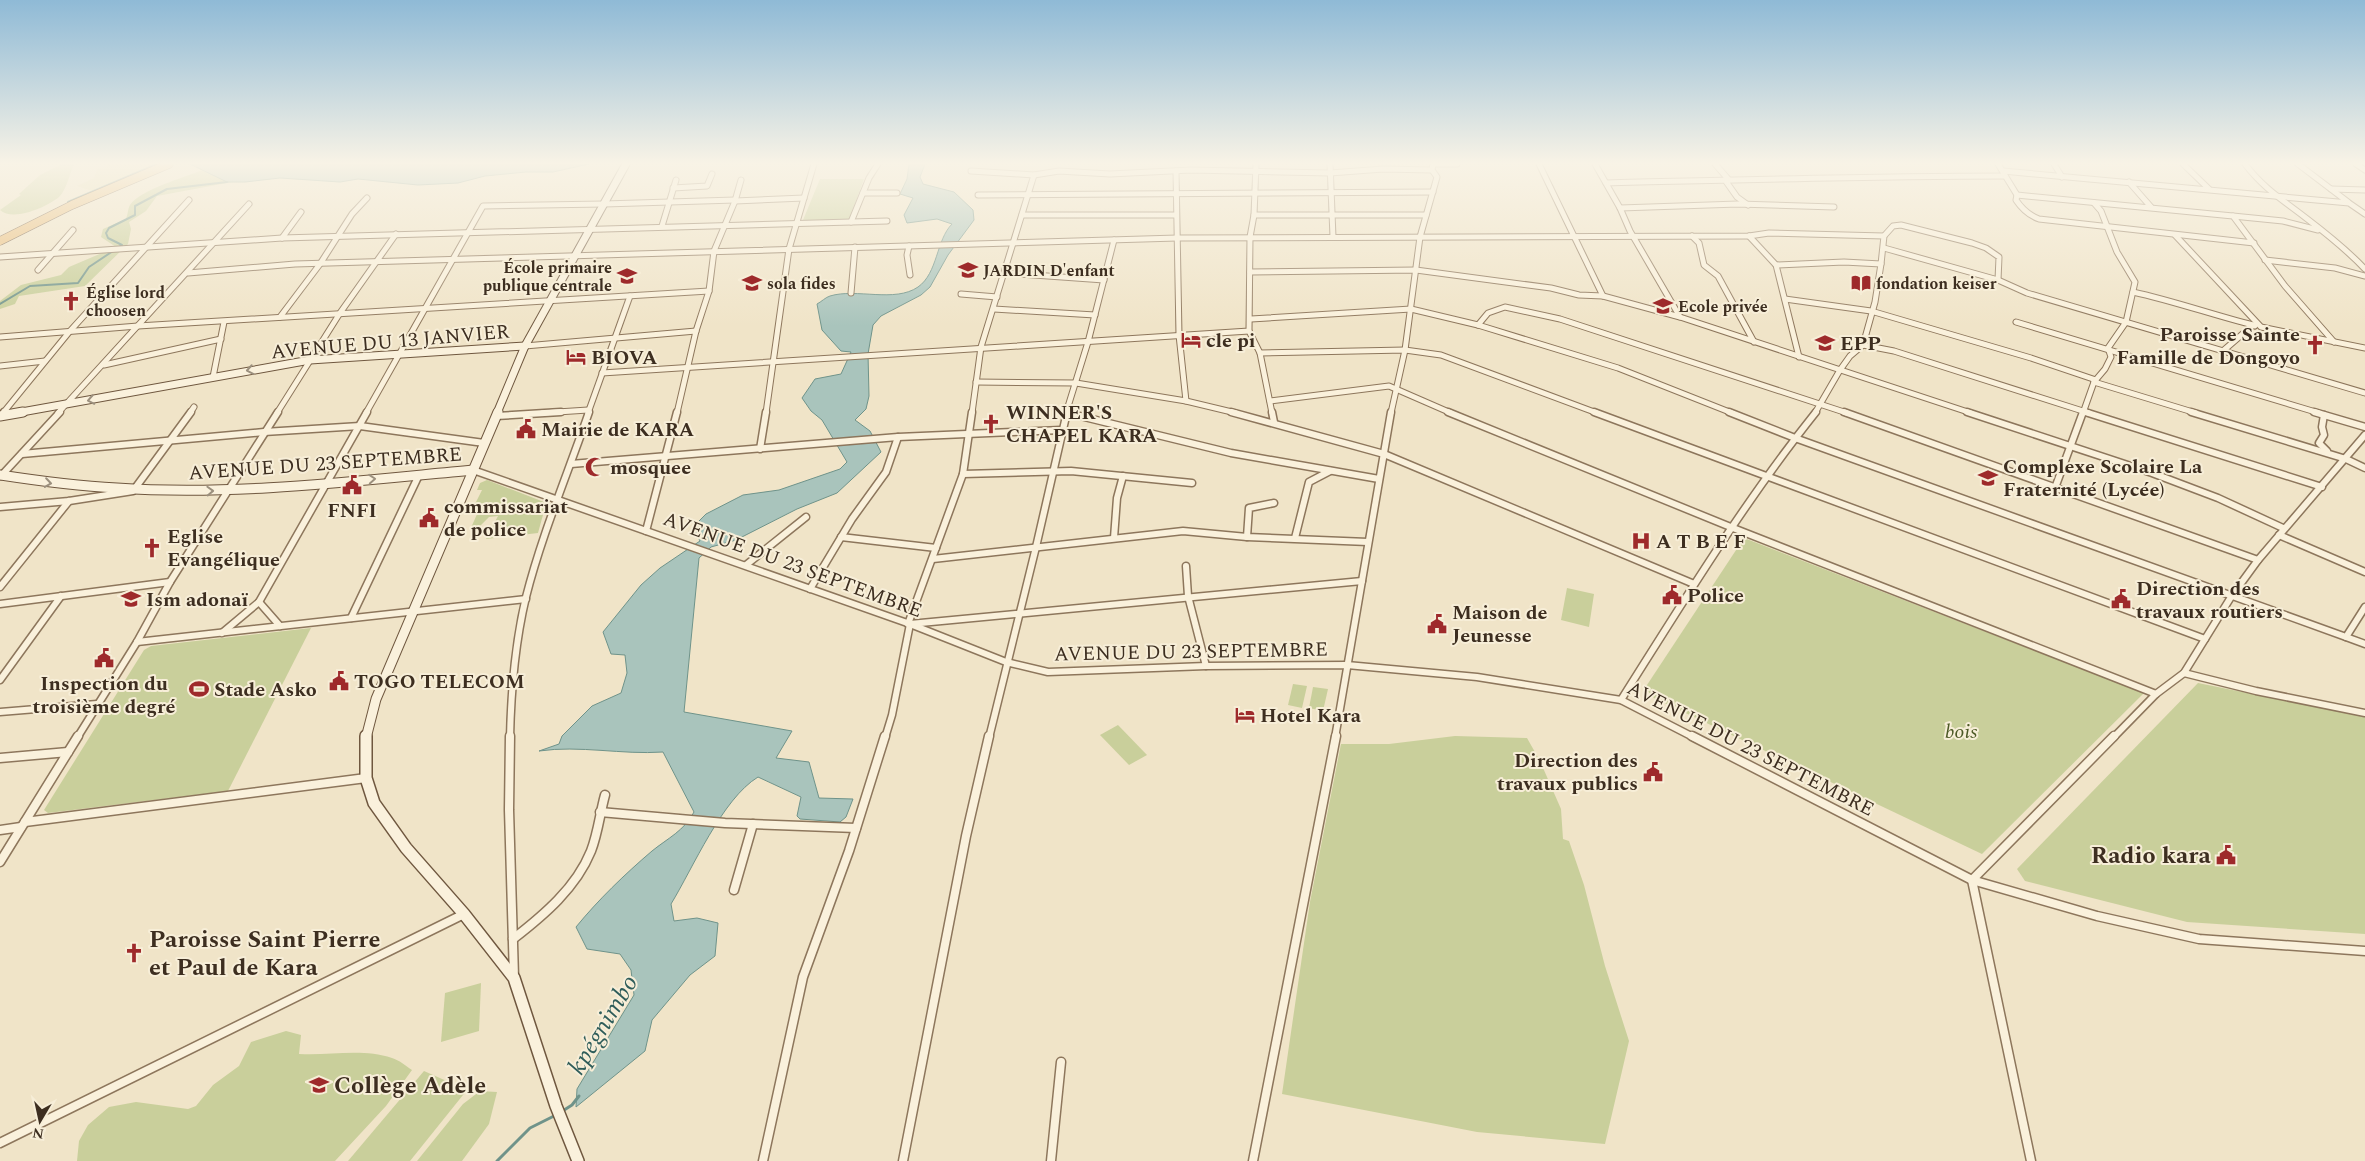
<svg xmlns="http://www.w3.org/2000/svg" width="2365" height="1161" font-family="Spectral,serif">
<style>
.farmland{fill:#e6deb5}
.green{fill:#c9cf9b}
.water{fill:#a9c4bc;stroke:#6f938a}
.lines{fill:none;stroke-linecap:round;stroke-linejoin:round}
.stream-far1{stroke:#6f938a;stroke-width:2}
.stream{stroke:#6f938a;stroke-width:3}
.minor-far2-casing{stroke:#8d765c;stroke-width:7}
.minor-far1-casing{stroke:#8d765c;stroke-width:9}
.minor-casing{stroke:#8d765c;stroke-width:11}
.secondary-far2-casing{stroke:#6f573f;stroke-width:9}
.secondary-far1-casing{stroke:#6f573f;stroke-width:11}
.secondary-casing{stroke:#6f573f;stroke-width:14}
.trunk-casing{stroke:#5b4430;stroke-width:9}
.minor-far2{stroke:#faf1dc;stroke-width:5}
.minor-far1{stroke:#faf1dc;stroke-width:6}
.minor{stroke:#faf1dc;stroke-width:8}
.secondary-far2{stroke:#faf1dc;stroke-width:7}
.secondary-far1{stroke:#faf1dc;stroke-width:9}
.secondary{stroke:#faf1dc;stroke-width:11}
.trunk{stroke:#eabe7c;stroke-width:8}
.oneway{stroke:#9c907e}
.labels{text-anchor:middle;stroke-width:4;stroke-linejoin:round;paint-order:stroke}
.far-poi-label{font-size:16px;font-weight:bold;fill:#3d2e20;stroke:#f7eed8;text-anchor:start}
.poi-label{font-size:20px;font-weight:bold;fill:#3d2e20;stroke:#f7eed8;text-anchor:start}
.street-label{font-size:20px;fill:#3d2e20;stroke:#f7eed8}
.park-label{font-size:20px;font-style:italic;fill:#4d5a26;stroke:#f7eed8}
.near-poi-label{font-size:24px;font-weight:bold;fill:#3d2e20;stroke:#f7eed8;text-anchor:start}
.near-water-label{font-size:25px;font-style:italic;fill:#2f5d5a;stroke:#f7eed8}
</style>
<rect width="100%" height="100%" fill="#f0e4c8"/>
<path class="farmland" d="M108,164H157L92,191L77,186L94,178L98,168L105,167Z"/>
<g class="green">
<path d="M62,164H74C70,173 66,191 59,197C47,207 13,222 0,210L21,195L19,194L40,175Z"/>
<path d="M202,170L232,182L157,196L146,211L129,222L131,229L128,244L85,286L19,296L15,304L0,309V301L21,285L61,275L69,267L116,247L101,237L103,229L126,219C128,214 128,208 130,205C141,189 184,178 202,170Z"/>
<path d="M820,179H864L849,220H803Z"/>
<path d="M487,480L544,502L546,504L538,533L486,539L498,516L489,517L480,526L470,530L478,512H482H471L482,490H477L480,483Z"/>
<path d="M1744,538L2144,693L1982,854L1654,698L1645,688Z"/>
<path d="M1567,588L1594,594L1589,627L1561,620Z"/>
<path d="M311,628L228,791L48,813L44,810L144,650L151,646Z"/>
<path d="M2198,683L2365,717V934L2187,922L2025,881L2017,869Z"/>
<path d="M1293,684L1307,686L1302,708L1288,705Z"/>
<path d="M1313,687L1328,689L1323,711L1309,708Z"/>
<path d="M1118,725L1147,755L1129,765L1100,735Z"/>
<path d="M1455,736L1527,738L1540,761L1561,809L1563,839L1569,841L1584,885L1605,966L1629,1041L1605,1144L1477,1132L1282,1094L1310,902L1341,744H1389Z"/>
<path d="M481,983L479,1031L441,1042L445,993Z"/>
<path d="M286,1031L301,1035L299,1054C329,1056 362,1048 392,1058C399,1060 406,1066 412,1070L386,1106L335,1161H77L79,1141L88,1125L109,1107L136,1102L188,1109L196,1106L213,1085L239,1066L251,1042Z"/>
<path d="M424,1071L467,1090L410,1161H348Z"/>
<path d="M480,1091L497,1092L489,1124L462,1161H417L463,1104Z"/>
</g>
<g class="water">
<path d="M190,164H589L553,172H526L485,176L458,183L418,185L358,179L340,182L280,178L245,182H227Z"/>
<path d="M909,164H925L920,177L923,184L954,192L973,210L974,220L948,255L930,287L921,295L881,316L873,325L868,354L869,396L866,409L855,420L870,431L881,452L837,493L797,509L736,540L711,547L699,558L684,712L792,731L776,758L809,762L819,798L853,799L846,817L840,822L800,819L797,816L801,797L758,777C722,799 693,868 671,904L674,921L697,918L718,923L715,956L690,975L652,1020L645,1051L576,1107L577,1089L634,995L631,970L620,954L587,949L576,927C598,900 625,874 652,851C668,838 684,831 694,812L663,752C622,755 580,745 539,751L559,744L562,736L592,706L621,693L627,673L625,655L611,654L603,632L641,585L660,568L700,541L693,527L706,514L743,495L779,490L840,469L847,462L822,420L811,411L802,398L815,379L841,374L851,352L841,351L822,330L817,304C821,302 826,297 830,296C856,288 895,303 918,287C938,273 936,240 952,224L937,219L907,223L904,215L913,198L900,194L907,179Z"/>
</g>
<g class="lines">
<g class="stream-far1">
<path d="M68,202L157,164"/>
<path d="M0,304L30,286L78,283L89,267L122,245L108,238L106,233L109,228L135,215V206L167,189L227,182"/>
</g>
<g class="stream">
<path d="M561,1112L572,1105L579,1096"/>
<path d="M497,1161L530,1128L556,1115"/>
</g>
<defs>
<g id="minor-far2">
<path d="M1330,164L1333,237"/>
<path d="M1433,164H1457"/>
<path d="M1539,164L1603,296"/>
<path d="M1595,164L1620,208L1630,231L1680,317L1971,413"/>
<path d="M1715,164L1729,180"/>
<path d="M1998,164L2017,195L2016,200C2022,209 2028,215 2039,219L2254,243"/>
<path d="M2054,164L2062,177"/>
<path d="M2183,164L2209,189"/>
<path d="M2245,164C2262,187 2284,201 2306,218C2327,234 2347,250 2365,269"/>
<path d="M2298,164L2348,202"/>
<path d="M2356,164L2365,170"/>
<path d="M971,171L1034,175L1059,171L1110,174L1191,170L1330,173L1383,169L1432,170"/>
<path d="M1176,171L1179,335L1186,401"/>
<path d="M2003,171L2349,203L2365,214"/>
<path d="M1725,180L1737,197L1748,205"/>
<path d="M2129,182L2151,207"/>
<path d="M1606,183C1739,180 1872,176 2005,176"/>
<path d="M673,188L707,186L712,174"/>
<path d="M2331,189L2365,190"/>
<path d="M863,193H897"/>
<path d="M978,195L1433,192"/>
<path d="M2017,195L2233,216L2285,286L2334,342"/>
<path d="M735,201L804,198"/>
<path d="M604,204L735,200"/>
<path d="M1620,208L1738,204L1834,207"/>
<path d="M1022,215H1176"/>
<path d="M1254,215H1426"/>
<path d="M2233,216L2283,221L2318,230"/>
<path d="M851,222L869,178L878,164"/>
<path d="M662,226L676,180"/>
<path d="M2175,235L2261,327L2365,348"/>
<path d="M1692,236L1699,243L1704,265L1718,276L1754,342"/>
<path d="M1749,236L1776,265L1799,357"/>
<path d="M282,238L301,212"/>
<path d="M909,246L907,255L910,275"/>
<path d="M1884,248L1998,280L2027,293L2365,393"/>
<path d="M0,257L282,238L887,221"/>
<path d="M2265,260L2335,268L2365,276"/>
<path d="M1776,265L1844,262L1881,264L1884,236L1893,226L1901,225L1972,243L1986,248L1999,257L1998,280"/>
<path d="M38,270L73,230"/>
<path d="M1250,272L1416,270L1551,288L1579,295L1603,296L1680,317"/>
<path d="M188,273L295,264L1177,238L1749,236L1769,233L1884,236"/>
<path d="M1005,273L1104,280"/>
<path d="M2133,292C2174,301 2213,315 2253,325"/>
<path d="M851,293L855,247"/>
<path d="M961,294L997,297"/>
<path d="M1785,299L1871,311L2031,358L2096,380"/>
<path d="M994,309L1095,315"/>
<path d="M280,317L320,264L352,214L367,198"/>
<path d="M1251,319L1411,309L1478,325L1618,368L1732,413"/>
<path d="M2016,322L2319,413"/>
<path d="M1478,325L1488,313L1505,307L1560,319L1847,413"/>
<path d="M1249,331L1260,353L1272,413"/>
<path d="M0,337L138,326L709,291"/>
<path d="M1863,345L1894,351L2089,413"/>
<path d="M525,346L696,331"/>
<path d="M2224,350L2253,325L2255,326"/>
<path d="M1260,353L1405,350L1441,355L1597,413"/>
<path d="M104,365L221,339"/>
<path d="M0,366L45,361"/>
<path d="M602,373L1249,331L1250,237L1254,215L1256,164"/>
<path d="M213,377L224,322"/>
<path d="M976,382L1076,383L1186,401L1236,413"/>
<path d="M2094,382L2196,413"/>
<path d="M1270,401L1389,386L1451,413"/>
<path d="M3,413L70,331L189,200"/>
<path d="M58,413L249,204"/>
<path d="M190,413L194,407"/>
<path d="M277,413L340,313L396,234"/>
<path d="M366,413L483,206L604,204"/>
<path d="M542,413L588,410"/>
<path d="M588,413L630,296"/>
<path d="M677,413L696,331L709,291L714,251L735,201L741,180"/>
<path d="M766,413L789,249L814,164"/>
<path d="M972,413L981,347L1034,175"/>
<path d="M1066,413L1088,342L1114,240"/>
<path d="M1391,413L1405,350L1420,237L1437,177L1432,170L1433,164"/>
<path d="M1815,413L1840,370L1850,356L1863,345L1875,302L1881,264"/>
<path d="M2083,413L2094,382L2105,369L2111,357L2108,348L2126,322L2135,282L2117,252L2101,211L2094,203"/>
</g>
<g id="minor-far1">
<path d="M1231,412L1384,454L1694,584"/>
<path d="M1272,412L1274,422"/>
<path d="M1448,412L1733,528L2156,694"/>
<path d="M1594,412L2205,639"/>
<path d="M1729,412L1795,438L2346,637L2365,607"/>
<path d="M1844,412L2258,560"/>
<path d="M1967,412L2152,473L2218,498L2283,528"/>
<path d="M2085,412L2322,487"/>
<path d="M2191,412L2346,459L2365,468"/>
<path d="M2314,412L2365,427"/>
<path d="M1066,415L1080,416L1231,453L1379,479"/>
<path d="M2324,415L2322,427L2324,435L2319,443L2327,451"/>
<path d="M1,416L4,412"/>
<path d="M496,416L561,412"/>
<path d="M760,449L766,412"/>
<path d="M22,454L264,432L360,426L484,443"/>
<path d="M571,464L898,437L1061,430"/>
<path d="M473,470L910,624L1006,662L1048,672L1206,666L1347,665L1477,677L1621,700L1695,738"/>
<path d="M963,474L1071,471L1192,483"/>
<path d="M1,476L60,412"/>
<path d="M2055,488L2083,412"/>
<path d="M0,507L69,501L133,491L191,412"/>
<path d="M646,531L677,412"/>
<path d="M2279,535L2365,572"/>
<path d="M841,537L936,548"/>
<path d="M1247,537L1249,508L1274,503"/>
<path d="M1114,538L1117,498L1123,476"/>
<path d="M1295,538L1309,482L1330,471"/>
<path d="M933,559L1183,531L1247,537L1368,542"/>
<path d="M746,565L806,517"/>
<path d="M1186,566L1188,596L1206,666"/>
<path d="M0,587L69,501"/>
<path d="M810,589L852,519L886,472L898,437"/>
<path d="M259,602L280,626"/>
<path d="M0,604L170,582"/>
<path d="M351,618L419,475"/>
<path d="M908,624L963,474L972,412"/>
<path d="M222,633L259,602L367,412"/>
<path d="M2346,637L2365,644"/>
<path d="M137,642L526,599"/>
<path d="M2184,673L2256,691L2365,713"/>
<path d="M0,680L61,596"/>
<path d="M1621,700C1683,602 1744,502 1816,412"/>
<path d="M0,712L97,704"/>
<path d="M77,738L137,642L170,582L278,412"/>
<path d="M510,738C511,691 515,643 526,597C542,534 568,473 589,412"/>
<path d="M885,738L892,715L910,624L1362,581"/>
<path d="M989,738L1036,547L1067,412"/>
<path d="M1335,738L1391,412"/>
<path d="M2113,738L2156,694L2184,673L2231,597L2258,560L2365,435"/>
</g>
<g id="minor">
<path d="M510,736L509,810L514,977"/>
<path d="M1692,736L1972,880L2097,916L2199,939L2365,951"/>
<path d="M0,758L68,752"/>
<path d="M600,812L725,823L856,828"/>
<path d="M25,822L366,778"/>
<path d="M0,830L21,827"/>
<path d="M0,862L78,736"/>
<path d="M734,890L753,824"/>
<path d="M513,939C544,915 576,888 591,851C598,833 600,813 605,795"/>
<path d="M0,1143L464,914"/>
<path d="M763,1161L803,977L849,851L885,736"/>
<path d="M903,1161L966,836L989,736"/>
<path d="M1051,1161L1061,1062"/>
<path d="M1253,1161L1336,736"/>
<path d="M2031,1161L1972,880L2114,736"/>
</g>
<g id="secondary-far2">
<path d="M16,413L310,360L525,346"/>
<path d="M497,413L525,346L626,164"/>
</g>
<g id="secondary-far1">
<path d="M0,416L23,412"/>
<path d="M0,475C39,481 78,486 117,488C235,496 355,481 473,470"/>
<path d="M366,738L376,699L498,412"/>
</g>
<path id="secondary" d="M366,736V778L374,803L406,848L464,914L514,978L556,1106L578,1161"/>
<path id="trunk" d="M0,241L72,205L169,164"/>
</defs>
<use href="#minor-far2" class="minor-far2-casing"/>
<use href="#minor-far1" class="minor-far1-casing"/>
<use href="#minor" class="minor-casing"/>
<use href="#secondary-far2" class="secondary-far2-casing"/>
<use href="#secondary-far1" class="secondary-far1-casing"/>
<use href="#secondary" class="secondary-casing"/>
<use href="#trunk" class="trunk-casing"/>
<use href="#minor-far2" class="minor-far2"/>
<use href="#minor-far1" class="minor-far1"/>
<use href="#minor" class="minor"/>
<use href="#secondary-far2" class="secondary-far2"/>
<use href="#secondary-far1" class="secondary-far1"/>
<use href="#secondary" class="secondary"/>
<use href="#trunk" class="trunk"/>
</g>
<defs><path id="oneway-chevron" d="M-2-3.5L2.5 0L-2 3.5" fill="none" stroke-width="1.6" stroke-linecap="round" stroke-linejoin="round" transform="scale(1.25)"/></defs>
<g class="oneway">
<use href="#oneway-chevron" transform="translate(250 370) rotate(170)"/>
<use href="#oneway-chevron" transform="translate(91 400) rotate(169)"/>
<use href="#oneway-chevron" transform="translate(372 479) rotate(-4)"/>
<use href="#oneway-chevron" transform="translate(48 483) rotate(8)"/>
<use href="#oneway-chevron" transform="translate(210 491) rotate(-2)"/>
</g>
<linearGradient id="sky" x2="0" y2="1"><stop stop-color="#8fbad6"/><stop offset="0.5" stop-color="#f8f3e6"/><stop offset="1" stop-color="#f8f3e6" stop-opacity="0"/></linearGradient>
<rect width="2365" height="326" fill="url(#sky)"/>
<defs>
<symbol id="school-bare" viewBox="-9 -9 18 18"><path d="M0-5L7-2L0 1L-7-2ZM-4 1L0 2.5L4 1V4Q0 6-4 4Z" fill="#9e2a2b" stroke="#f7eed8" stroke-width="2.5" paint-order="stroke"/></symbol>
<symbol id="library-bare" viewBox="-9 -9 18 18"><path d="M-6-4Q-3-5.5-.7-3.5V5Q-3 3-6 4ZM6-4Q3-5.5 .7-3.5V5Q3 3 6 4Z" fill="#9e2a2b" stroke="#f7eed8" stroke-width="2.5" paint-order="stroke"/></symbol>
<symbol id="church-bare" viewBox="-9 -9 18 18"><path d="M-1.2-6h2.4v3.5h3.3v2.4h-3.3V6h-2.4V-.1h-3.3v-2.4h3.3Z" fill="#9e2a2b" stroke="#f7eed8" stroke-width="2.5" paint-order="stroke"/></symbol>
<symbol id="hotel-bare" viewBox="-9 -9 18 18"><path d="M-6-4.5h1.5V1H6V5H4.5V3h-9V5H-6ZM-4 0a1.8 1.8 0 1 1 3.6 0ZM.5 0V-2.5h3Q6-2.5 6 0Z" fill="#9e2a2b" stroke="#f7eed8" stroke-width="2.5" paint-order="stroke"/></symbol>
<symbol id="civic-bare" viewBox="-9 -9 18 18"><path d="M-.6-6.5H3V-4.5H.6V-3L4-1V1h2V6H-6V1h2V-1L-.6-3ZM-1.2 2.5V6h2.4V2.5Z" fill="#9e2a2b" stroke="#f7eed8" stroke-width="2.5" paint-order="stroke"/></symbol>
<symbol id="mosque-bare" viewBox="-9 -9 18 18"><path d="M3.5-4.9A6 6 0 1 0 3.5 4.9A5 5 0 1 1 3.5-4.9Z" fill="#9e2a2b" stroke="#f7eed8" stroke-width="2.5" paint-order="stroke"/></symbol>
<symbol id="hospital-bare" viewBox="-9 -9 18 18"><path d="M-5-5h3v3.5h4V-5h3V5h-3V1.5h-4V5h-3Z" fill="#9e2a2b" stroke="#f7eed8" stroke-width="2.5" paint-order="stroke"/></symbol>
<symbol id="university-bare" viewBox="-9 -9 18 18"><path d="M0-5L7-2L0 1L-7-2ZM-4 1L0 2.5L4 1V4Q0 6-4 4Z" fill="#9e2a2b" stroke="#f7eed8" stroke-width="2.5" paint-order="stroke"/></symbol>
<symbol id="stadium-bare" viewBox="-9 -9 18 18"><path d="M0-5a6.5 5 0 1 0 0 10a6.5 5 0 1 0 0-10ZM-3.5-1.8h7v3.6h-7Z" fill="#9e2a2b" stroke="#f7eed8" stroke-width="2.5" paint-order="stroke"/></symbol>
</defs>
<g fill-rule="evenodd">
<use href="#school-bare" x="954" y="256" width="28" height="28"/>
<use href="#school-bare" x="613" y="262" width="28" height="28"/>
<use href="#school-bare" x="738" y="269" width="28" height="28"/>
<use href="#library-bare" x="1847" y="269" width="28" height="28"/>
<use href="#church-bare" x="57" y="287" width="28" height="28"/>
<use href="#school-bare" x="1649" y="292" width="28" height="28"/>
<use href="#hotel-bare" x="1177" y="326" width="28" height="28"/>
<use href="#school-bare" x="1811" y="329" width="28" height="28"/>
<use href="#church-bare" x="2301" y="331" width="28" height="28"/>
<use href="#hotel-bare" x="562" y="343" width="28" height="28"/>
<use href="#church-bare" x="977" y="410" width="28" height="28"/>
<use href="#civic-bare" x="512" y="415" width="28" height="28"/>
<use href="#mosque-bare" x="581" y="453" width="28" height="28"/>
<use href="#school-bare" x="1974" y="464" width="28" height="28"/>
<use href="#civic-bare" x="338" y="471" width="28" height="28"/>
<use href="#civic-bare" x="415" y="504" width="28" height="28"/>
<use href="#hospital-bare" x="1627" y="527" width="28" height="28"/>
<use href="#church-bare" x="138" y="534" width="28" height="28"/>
<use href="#civic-bare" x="1658" y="581" width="28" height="28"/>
<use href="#university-bare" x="117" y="585" width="28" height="28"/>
<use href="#civic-bare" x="2107" y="585" width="28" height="28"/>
<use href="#civic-bare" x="1423" y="610" width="28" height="28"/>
<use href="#civic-bare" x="90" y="644" width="28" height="28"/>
<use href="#civic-bare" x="325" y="667" width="28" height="28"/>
<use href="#stadium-bare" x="185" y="675" width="28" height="28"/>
<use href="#hotel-bare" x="1231" y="701" width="28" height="28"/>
<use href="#civic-bare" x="1639" y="758" width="28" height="28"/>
<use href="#civic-bare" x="2212" y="841" width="28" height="28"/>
<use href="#church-bare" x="120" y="939" width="28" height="28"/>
<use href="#school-bare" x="305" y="1071" width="28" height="28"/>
</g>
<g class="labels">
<g class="far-poi-label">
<text x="612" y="273" text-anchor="end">École primaire<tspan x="612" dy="18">publique centrale</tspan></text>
<text x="983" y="276">JARDIN D'enfant</text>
<text x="767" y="289">sola fides</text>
<text x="1876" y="289">fondation keiser</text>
<text x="86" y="298">Église lord<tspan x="86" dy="18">choosen</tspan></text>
<text x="1678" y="312">Ecole privée</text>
</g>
<g class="poi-label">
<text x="2300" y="341" text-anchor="end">Paroisse Sainte<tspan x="2300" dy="23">Famille de Dongoyo</tspan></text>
<text x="1206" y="347">cle pi</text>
<text x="1840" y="350">EPP</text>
<text x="591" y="364">BIOVA</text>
<text x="1006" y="419">WINNER'S<tspan x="1006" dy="23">CHAPEL KARA</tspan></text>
<text x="541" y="436">Mairie de KARA</text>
<text x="2003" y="473">Complexe Scolaire La<tspan x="2003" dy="23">Fraternité (Lycée)</tspan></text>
<text x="610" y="474">mosquee</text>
<text x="444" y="513">commissariat<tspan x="444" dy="23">de police</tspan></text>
<text x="352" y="517" text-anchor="middle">FNFI</text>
<text x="167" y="543">Eglise<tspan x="167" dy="23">Evangélique</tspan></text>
<text x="1656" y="548">A T B E F</text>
<text x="2136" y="595">Direction des<tspan x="2136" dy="23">travaux routiers</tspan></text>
<text x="1687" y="602">Police</text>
<text x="146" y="606">Ism adonaï</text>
<text x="1452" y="619">Maison de<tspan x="1452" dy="23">Jeunesse</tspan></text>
<text x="354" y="688">TOGO TELECOM</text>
<text x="104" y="690" text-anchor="middle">Inspection du<tspan x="104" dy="23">troisième degré</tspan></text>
<text x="214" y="696">Stade Asko</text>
<text x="1260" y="722">Hotel Kara</text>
<text x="1638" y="767" text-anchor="end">Direction des<tspan x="1638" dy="23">travaux publics</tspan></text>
</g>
<g class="street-label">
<text transform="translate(390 341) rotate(-5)" y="7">AVENUE DU 13 JANVIER</text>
<text transform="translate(325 463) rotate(-4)" y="7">AVENUE DU 23 SEPTEMBRE</text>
<text transform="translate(793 564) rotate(20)" y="7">AVENUE DU 23 SEPTEMBRE</text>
<text transform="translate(1191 651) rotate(-1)" y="7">AVENUE DU 23 SEPTEMBRE</text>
<text transform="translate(1751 748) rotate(27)" y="7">AVENUE DU 23 SEPTEMBRE</text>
</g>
<g class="park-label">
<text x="1961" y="738">bois</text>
</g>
<g class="near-poi-label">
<text x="2211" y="863" text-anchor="end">Radio kara</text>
<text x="149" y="947">Paroisse Saint Pierre<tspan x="149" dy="28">et Paul de Kara</tspan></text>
<text x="334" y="1093">Collège Adèle</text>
</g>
<g class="near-water-label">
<text transform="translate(602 1024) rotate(-59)" y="9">kpégnimbo</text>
</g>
</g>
<g transform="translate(40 1121) rotate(189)" stroke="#f7eed8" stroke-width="4" paint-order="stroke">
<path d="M0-4L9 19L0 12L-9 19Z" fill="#3d2e20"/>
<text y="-8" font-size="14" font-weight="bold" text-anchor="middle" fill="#3d2e20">N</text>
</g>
</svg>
